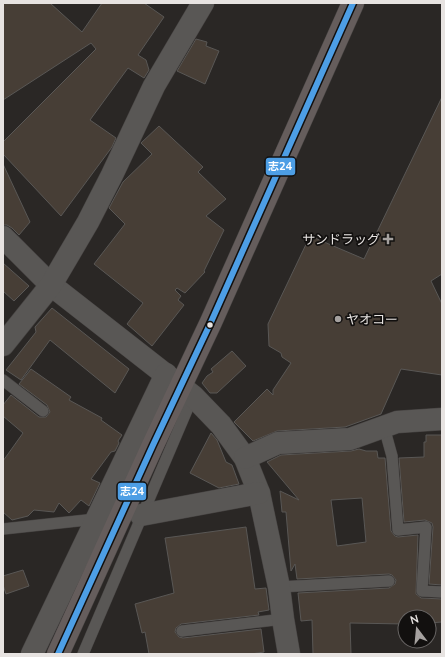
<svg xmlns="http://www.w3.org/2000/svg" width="445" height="657" font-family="'Nunito Sans','Noto Sans JP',sans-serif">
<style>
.building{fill:#473e36;stroke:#595755;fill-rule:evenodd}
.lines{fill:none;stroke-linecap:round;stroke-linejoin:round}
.service-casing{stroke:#454241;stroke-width:12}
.minor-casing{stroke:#454241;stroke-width:23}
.secondary-casing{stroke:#454241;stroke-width:23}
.service{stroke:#595755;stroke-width:11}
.minor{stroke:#595755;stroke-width:22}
.secondary{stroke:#655d5c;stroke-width:22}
.bus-1-casing{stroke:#12100f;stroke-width:9}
.bus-1{stroke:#4d9ee5;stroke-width:6}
.poi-dot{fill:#a5a19f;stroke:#12100f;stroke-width:1.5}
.bus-dot{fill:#e7e3e1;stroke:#12100f;stroke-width:1.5}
.labels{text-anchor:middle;stroke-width:3.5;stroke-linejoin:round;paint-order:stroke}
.poi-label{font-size:13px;fill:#e7e3e1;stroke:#12100f;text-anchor:end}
.line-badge{stroke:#12100f;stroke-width:1.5}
.badge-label{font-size:11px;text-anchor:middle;font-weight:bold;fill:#fff}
</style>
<rect width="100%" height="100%" fill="#2a2725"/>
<g class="building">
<path d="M3,3H50L82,32L102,3H144L164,17L138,55L146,60L149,70L144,78L128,68L90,120L116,138L112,147L61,216L3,154V142L96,49L91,43L3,100Z"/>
<path d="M196,39L207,42L206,46L219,51L205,84L177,71Z"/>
<path d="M442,97V274L431,281L442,304V375L401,369L381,414L345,427L277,431L253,441L234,422L267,389L273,395V390L291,363L282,357L281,353L269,346L268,324L310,236L364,259Z"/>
<path d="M159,126L203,167L198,172L226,199L206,216L224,230L204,271L205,272L185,293L177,288L175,290L181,296L178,300L184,305L152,346L127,324L143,303L94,264L125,224L109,208L123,182L152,154L141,143Z"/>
<path d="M3,164L30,222L19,235L12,228L7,225H3Z"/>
<path d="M3,263L29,286L14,301L3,291Z"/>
<path d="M52,308L129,369L115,393L50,340L21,380L6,370L36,332L35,327Z"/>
<path d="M232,351L246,366L217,393H210L202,383L207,376L213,372L211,369Z"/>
<path d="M31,369L71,397L69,400L102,418L101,420L122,435L118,441L119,443L115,451L111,452L91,479L100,483L89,506L81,500L69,513L59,503L54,512L34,510L28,516L12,520L3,512V461L23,433L3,416V405L11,395L39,417H46L50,412L47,405L19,384Z"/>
<path d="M211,433L217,440L226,462L232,465L239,484L219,488L190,473Z"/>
<path d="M426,435H442V585L429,584L433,527L432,523L425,520L404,522L399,458L424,457V442H426Z"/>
<path d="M359,449L366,451H377L378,458H385L391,531L395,536L398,537L418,535L416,594L421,598L442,599V622L429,623V617H405V624L350,623L351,654H313L312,620L301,621L298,593L389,588L395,584L396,580L392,575L389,574L297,579L295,564L291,571L286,512H282L280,491L299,500L267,462L281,455L351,451ZM362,498L366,542L337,546L331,500Z"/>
<path d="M246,527L255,589L266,588L269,610L258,612L259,615L181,624L176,628L175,632L179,637L183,638L261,629L264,652L251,654H149L145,632L142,633L135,604L174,593L165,538Z"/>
<path d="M23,570L29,586L6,594L3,585V576Z"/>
</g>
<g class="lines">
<defs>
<g id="service">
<path d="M3,380L43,411"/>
<path d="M384,427L392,456L398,530L426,527L422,591L442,592"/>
<path d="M3,529L96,519"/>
<path d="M279,587L389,581"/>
<path d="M182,631L283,619"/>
<path d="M83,654L193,396"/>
</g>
<g id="minor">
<path d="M3,237L51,285L193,396L221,425L245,458L259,493L279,587L283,619L289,654"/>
<path d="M3,345L51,285L88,222L112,175L154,86L203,3"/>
<path d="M245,458L278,443L350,439L397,422L442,419"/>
<path d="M141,515L259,493"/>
<path d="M32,654L166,374"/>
</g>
<path id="secondary" d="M58,654L153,445L211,322L353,3"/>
</defs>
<use href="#service" class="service-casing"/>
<use href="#minor" class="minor-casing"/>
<use href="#secondary" class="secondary-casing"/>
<use href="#service" class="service"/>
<use href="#minor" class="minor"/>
<use href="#secondary" class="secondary"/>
<defs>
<path id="bus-1" d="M58,654L153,445L211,322L353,3"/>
</defs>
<use href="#bus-1" class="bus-1-casing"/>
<use href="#bus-1" class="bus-1"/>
</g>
<g class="poi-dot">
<path d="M386 233h4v4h4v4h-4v4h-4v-4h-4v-4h4z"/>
<circle cx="338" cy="319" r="4"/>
</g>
<circle class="bus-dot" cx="210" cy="325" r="3.5"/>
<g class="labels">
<g class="poi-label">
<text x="380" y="244">サンドラッグ</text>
<text x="346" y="324" text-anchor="start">ヤオコー</text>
</g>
</g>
<g class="line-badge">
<rect x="265" y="157" width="31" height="19" rx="4" fill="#4d9ee5"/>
<rect x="117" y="482" width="30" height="19" rx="4" fill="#4d9ee5"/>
</g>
<g class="badge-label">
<text x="280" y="170">志24</text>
<text x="132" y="495">志24</text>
</g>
<rect width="445" height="657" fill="none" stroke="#e7e3e1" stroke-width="8"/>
<g transform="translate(417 629) rotate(344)"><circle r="19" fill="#12100f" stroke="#676463"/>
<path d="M0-3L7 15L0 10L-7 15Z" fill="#a5a19f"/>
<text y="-6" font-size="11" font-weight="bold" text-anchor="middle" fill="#e7e3e1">N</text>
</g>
</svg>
